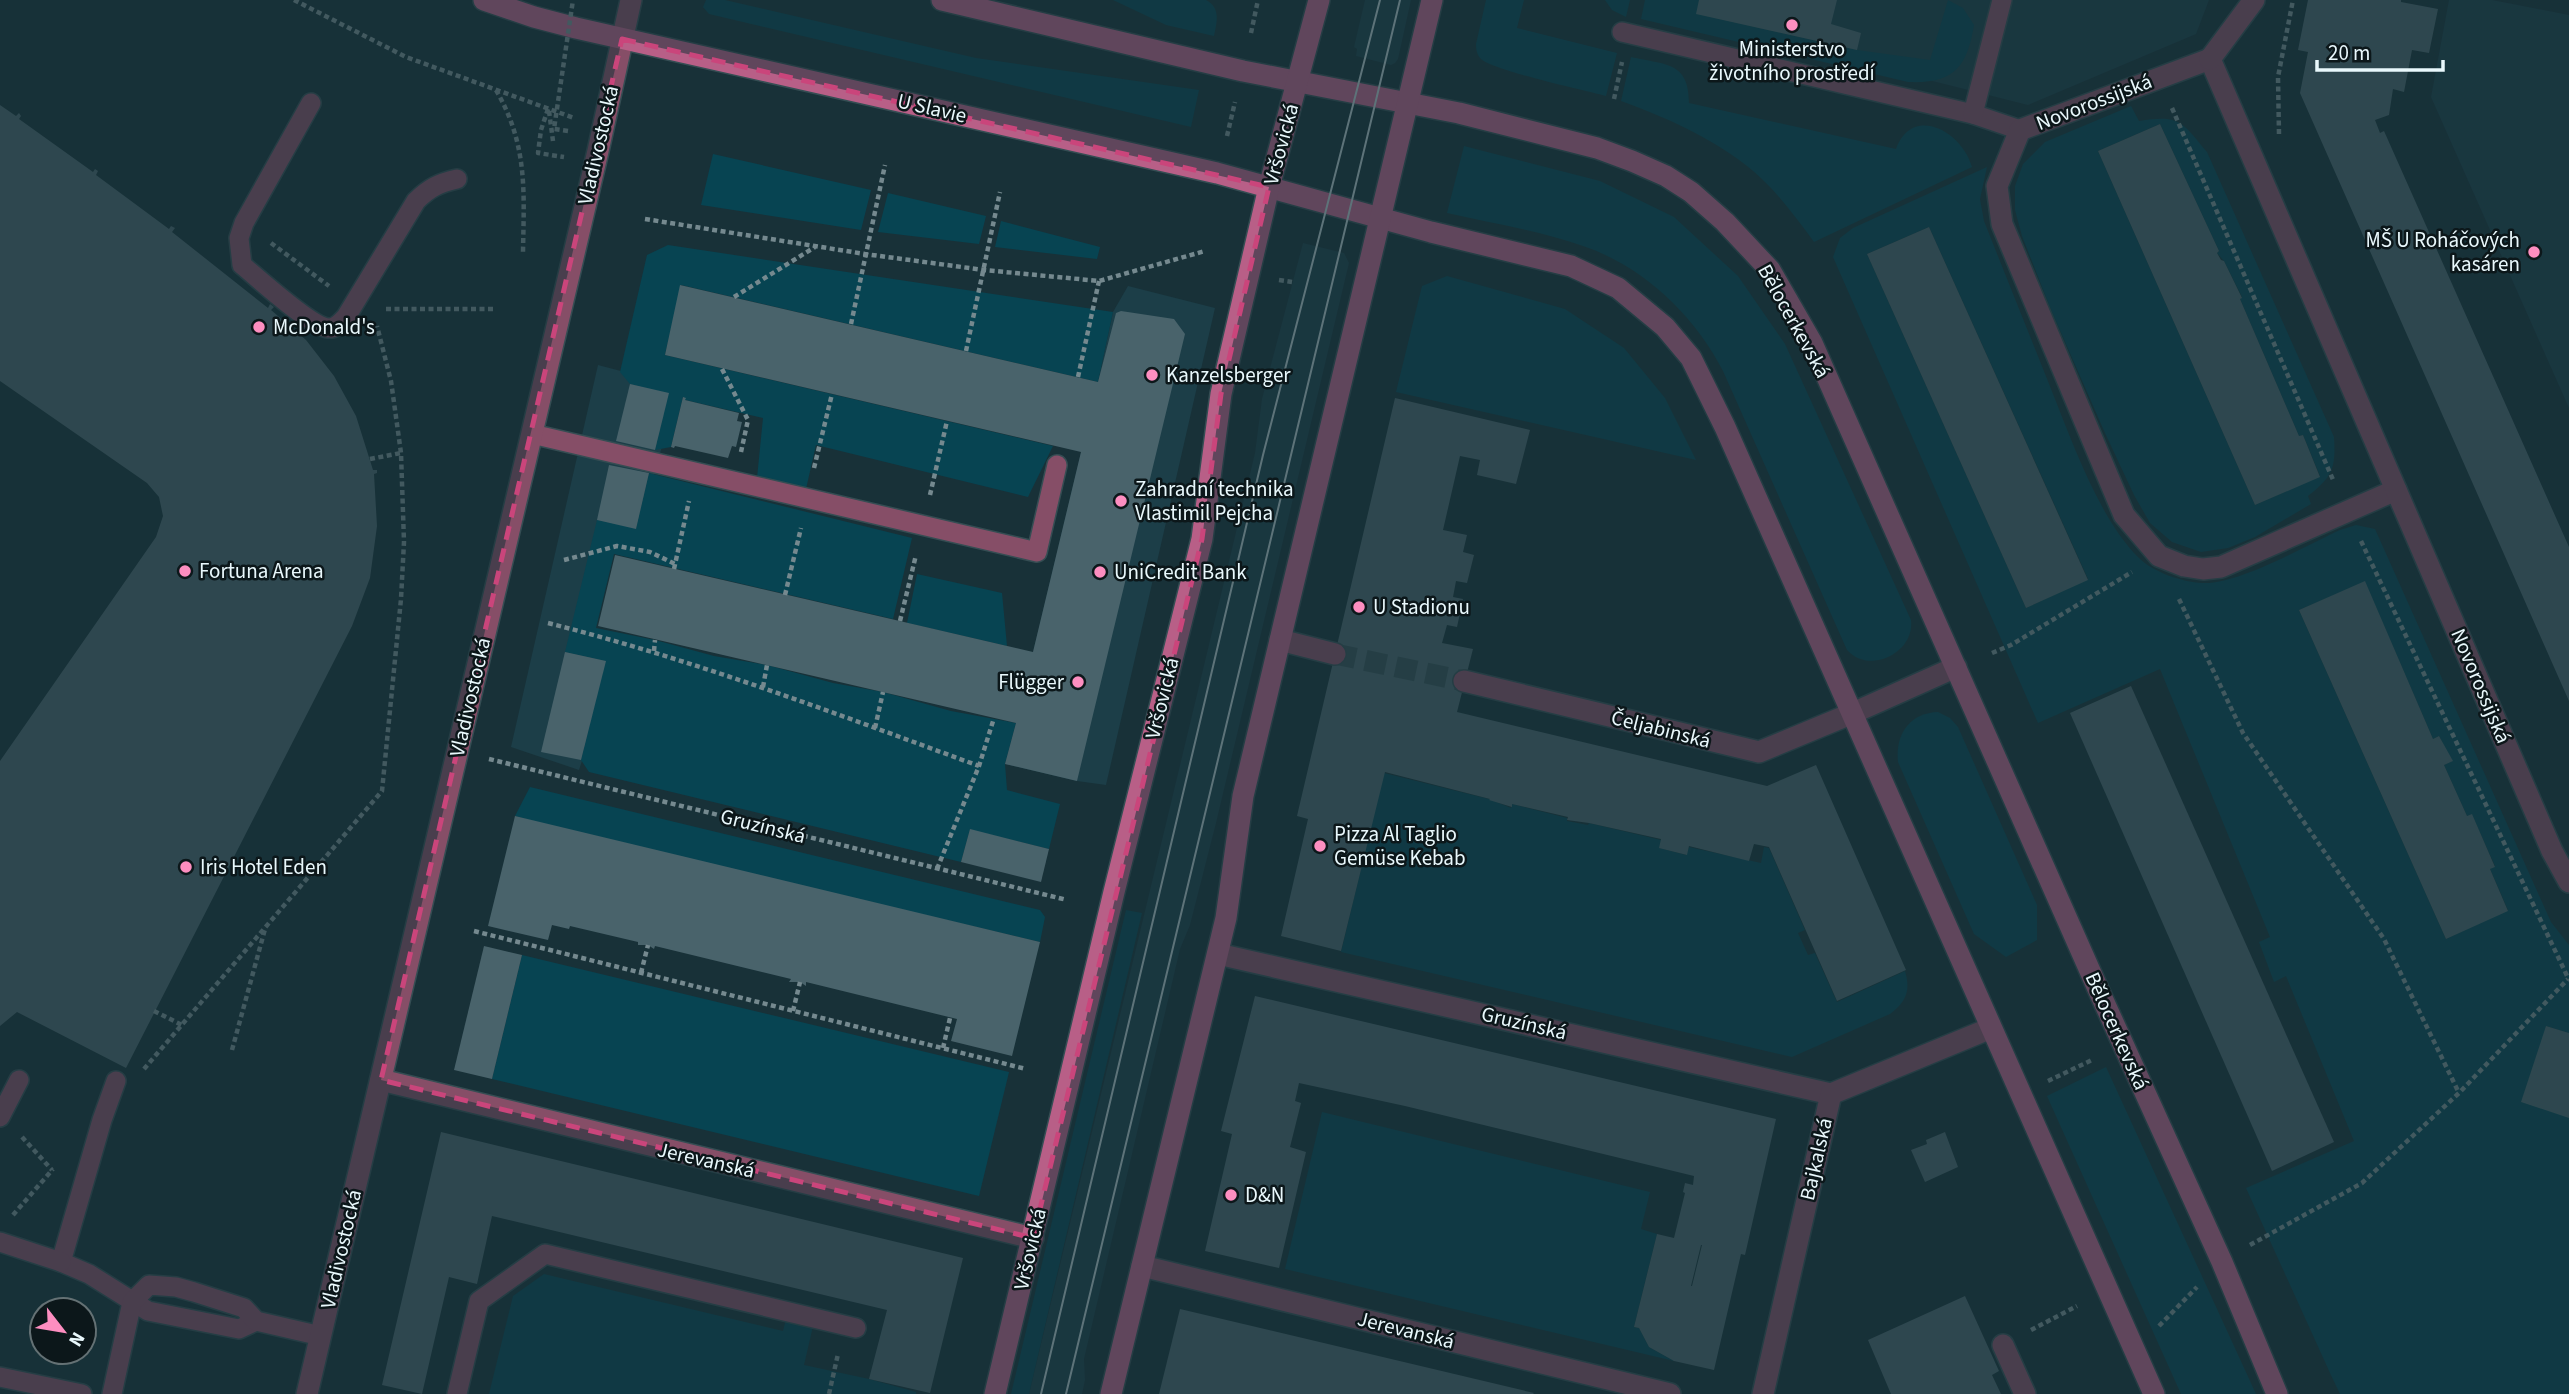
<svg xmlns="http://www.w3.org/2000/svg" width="2569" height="1394" font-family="'Source Sans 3',sans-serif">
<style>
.built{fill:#1c3e48}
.green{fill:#074452;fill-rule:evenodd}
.building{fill:#49636b;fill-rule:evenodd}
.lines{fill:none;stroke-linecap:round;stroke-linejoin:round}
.street-tunnel{stroke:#374f55;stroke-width:21;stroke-dasharray:21 10;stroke-linecap:butt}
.lane-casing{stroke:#354d53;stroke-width:22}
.street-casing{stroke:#354d53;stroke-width:24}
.secondary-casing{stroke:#354d53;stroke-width:24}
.path{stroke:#75898f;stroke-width:4.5;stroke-dasharray:5 3.5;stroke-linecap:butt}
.lane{stroke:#864e67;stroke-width:19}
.street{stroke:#864e67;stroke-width:21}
.secondary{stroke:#b85f87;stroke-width:21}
.tram{stroke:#b1c3c8;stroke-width:2}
.path-bridge{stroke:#75898f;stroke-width:4.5;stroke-dasharray:5 3.5;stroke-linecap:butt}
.marked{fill:none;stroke:#ca457b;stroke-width:5;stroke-dasharray:14 9;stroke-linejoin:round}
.poi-dot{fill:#fd8ec0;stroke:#0c171a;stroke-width:2.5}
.labels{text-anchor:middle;stroke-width:5;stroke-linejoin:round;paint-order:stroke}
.poi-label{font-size:21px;fill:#e9f8fc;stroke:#0c171a;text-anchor:start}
.street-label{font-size:21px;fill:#e9f8fc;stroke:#0c171a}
</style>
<rect width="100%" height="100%" fill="#183138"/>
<g class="built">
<path d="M1365,0H1411L1398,59L1395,63L1391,65L1356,56L1357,49L1354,47Z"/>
<path d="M1657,0H2209L2196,34L2028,105L1654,11Z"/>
<path d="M2449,0H2492L2569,15V408L2431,97Z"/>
<path d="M1303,243L1344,253L1349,263L1216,823L1190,925L1180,949L1084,1359L1085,1380L1082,1394H1029L1255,453L1262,399Z"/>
<path d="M1128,286L1215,308L1106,785L1077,781L1005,764L1016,723L1071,661L1033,652L1098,382L1113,312Z"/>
<path d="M598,365L678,386L637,540L602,531L579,639L618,652L579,770L511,747Z"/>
</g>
<g class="green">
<path d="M706,0H725L976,58L1199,90L1191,127L709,14L703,7Z"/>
<path d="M1113,0H1206C1221,8 1217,22 1214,36L1166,25Z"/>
<path d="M1486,0H1524L1517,28L1617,53L1606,96C1583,90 1495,71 1481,59C1477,55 1476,50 1476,44Z"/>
<path d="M1605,0H1630L1626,17L1612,10Z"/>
<path d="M1645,0H1699L1697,14L1857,50L1930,60L1948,0L1963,8L1974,25C1967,68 1953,84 1908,82L1641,19Z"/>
<path d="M1631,57C1665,65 1689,61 1689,103L1896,149C1912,104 1962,131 1972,167L1814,242C1800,223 1786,204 1770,187C1733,147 1671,119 1621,101Z"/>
<path d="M2131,106L2139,121C2180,114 2182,122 2207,152L2334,437C2336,467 2333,477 2308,496L2311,504L2255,537L2228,548L2201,552L2172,542L2150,523L2134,495L2105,433L2051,310L2022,236L2015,210V186L2023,164L2045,142ZM2160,124L2219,251L2217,253L2224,261L2242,297L2240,299L2299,436L2303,435L2320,476L2255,505L2098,151Z"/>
<path d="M1464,146L1600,181L1674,217L1738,276L1785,344L1911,620C1915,653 1869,675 1847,650L1723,371C1695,316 1643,266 1583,246C1539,231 1492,223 1447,213Z"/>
<path d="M713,154L871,190L861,230L701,205Z"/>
<path d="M1987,167L1980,199L1984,221C2007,279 2030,336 2053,394C2073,444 2100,520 2139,558C2153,572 2182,582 2202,583C2238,585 2305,546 2340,530L2356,525L2375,529L2551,922L2569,945V1033L2546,1026L2569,1118V1394H2340L2330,1373L2246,1188L2354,1141L2286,976L2274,982L2259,942L2270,937L2160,669L2038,723L1833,257L1840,238L1853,228ZM1929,227L2088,579L2026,608L1867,254ZM2365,582L2433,739L2439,736L2452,761L2444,765L2467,816L2472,815L2495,866L2490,869L2508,910L2446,939L2299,610Z"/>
<path d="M888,193L986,216L979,244L878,232Z"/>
<path d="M1001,221L1100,247L1097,259L995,247Z"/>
<path d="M668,245L1113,312L1098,382L681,285L665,355L1053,446L1028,497L816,445L806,489L757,478L763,418L685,400L683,397L671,447L655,450L668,394L630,384L620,372L647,255Z"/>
<path d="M1447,276L1565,309L1624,348L1665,398L1696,460L1396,392L1422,286Z"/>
<path d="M649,473L912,538L893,619L614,554L596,628L655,640L714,656L767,665L833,683L883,692L951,711L1016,723L1005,764L1007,790L1060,804L1049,849L970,830L961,862L589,772L581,760L605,661L565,652L597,520L636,528Z"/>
<path d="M917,574L1002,593L1007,646L907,623Z"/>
<path d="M1938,712L1950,718L1958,727L2037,905V940L2006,957L1974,934L1898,762C1895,735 1909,713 1938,712Z"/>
<path d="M1384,773L1489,799L1511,808L1512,804L1567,818V821L1588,825L1589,823L1661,840L1660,848L1686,855L1689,847L1761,863L1764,847L1769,848L1805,930L1798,933L1808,955L1815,953L1837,1002L1905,971C1911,991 1906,1002 1890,1014L1792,1057L1341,952Z"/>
<path d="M530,787L1040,910L1045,917L1040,942L598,839L515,816Z"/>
<path d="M1126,910L1142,913L1029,1394H1011Z"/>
<path d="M522,955L1009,1072L979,1196L492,1079Z"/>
<path d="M2106,1067L2256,1394H2181L2047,1096Z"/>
<path d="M1322,1112L1650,1192L1641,1229L1657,1234L1634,1327L1639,1328L1649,1347L1674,1361L1285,1269Z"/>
<path d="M544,1274L783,1331L787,1315L814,1322L804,1365L869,1379L916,1392V1394H489L513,1296Z"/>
</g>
<g class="building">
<path d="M1699,0H1837L1831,24L1861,33L1857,50L1696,14Z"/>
<path d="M2308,0H2401V2L2438,9L2429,53L2412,50L2404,92L2393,89L2389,115L2375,120L2380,133L2384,131L2569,547V701L2300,93L2308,52L2298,50Z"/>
<path d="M0,105L16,116L19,113L21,116L19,119L93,172L95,169L98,171L96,175L169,229L171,226L175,228L172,232L268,308L270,304L274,307L271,310L306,340L334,376L356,416L373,470H377V473L374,474L377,526L370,578L352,626L126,1068L17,1012L0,1026V761L156,537L163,516L159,497L147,483L0,381Z"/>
<path d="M2160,124L2219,251L2217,253L2221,260L2224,261L2242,298L2240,299L2299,436L2303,435L2320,477L2255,505L2098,151Z"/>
<path d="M1929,227L2088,580L2026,608L1867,254Z"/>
<path d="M680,285L1098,382L1116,313L1121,311L1174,319L1185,334L1077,781L1005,764L1016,723L598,626L615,555L1033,652L1081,452L665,355Z"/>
<path d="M630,384L669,393L655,450L616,441Z"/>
<path d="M683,397L686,398L685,400L739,413L737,421L742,422L736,447L732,446L728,458L675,446L674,448L671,447Z"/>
<path d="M1395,398L1530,430L1516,484L1477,475L1480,460L1460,456L1443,530L1467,535L1463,552L1474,555L1467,583L1456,581L1453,597L1463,599L1457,627L1447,625L1442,643L1473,649L1457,712L1767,786L1816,765L1906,970L1837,1001L1769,847L1754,844L1749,861L1689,846L1687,855L1659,848L1661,839L1589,823L1567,820L1568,817L1512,804V807L1489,800L1490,799L1385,772L1341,951L1281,936L1308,819L1297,816Z"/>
<path d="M609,465L649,473L636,529L597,520Z"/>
<path d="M2365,581L2433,739L2439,736L2453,761L2444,765L2467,816L2472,814L2495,867L2490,869L2508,911L2446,939L2299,610Z"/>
<path d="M565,652L606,661L581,760L541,752Z"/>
<path d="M2131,686L2334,1142L2272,1171L2070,713Z"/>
<path d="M515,816L1040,942L1012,1056L951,1041L957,1019L806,982V986L800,982H789L791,979L655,946L654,949L648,945H638V942L570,926L569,929L552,925L548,940L488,926Z"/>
<path d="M970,829L1049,849L1041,882L961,862Z"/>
<path d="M484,946L522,955L492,1079L454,1070Z"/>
<path d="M1255,996L1776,1119L1745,1255L1741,1254L1714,1370L1674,1361L1649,1347L1639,1328L1634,1327L1657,1234L1674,1238L1685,1193L1683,1192L1685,1183L1693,1185L1694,1176L1405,1106L1299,1083L1295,1101L1301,1103L1290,1147L1306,1152L1279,1268L1205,1251L1232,1134L1221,1131ZM1701,1245H1702L1692,1286H1691Z"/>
<path d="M2546,1026L2569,1033V1118L2521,1102Z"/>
<path d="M441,1132L963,1258L930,1393L869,1379L887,1310L492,1216L477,1284L449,1277L422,1394L382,1385Z"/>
<path d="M1945,1132L1958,1167L1925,1182L1911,1150L1927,1144L1926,1140Z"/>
<path d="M1965,1296L1999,1371L1992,1375L2001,1394H1891L1868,1340Z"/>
<path d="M1180,1309L1534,1393L1533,1394H1159Z"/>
</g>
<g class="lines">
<path class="street-tunnel" d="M1335,654L1464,681"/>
<defs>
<g id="lane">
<path d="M1622,32L1973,114L2020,130"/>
<path d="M311,103L244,223L239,238L242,265C258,278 310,326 328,328C336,329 341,322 346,317L416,201C429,188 439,183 457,179"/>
<path d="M1973,114L2002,0"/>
<path d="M532,434L1037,552L1057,465"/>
<path d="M116,1081L102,1120L61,1262L89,1274L148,1311L239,1329L256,1321"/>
<path d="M0,1117L19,1080"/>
<path d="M0,1242L61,1262"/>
<path d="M0,1377L82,1394"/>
<path d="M112,1394L132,1302L149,1285L176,1287L194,1292L244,1308L256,1321L321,1336"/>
<path d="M457,1394L479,1301L545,1254L856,1328"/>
</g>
<g id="street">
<path d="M2210,59L2020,130L1997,186L2002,224L2124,515L2159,556L2184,566L2203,569L2221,567L2396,490"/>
<path d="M2210,59L2552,851L2569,882"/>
<path d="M2210,59L2254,0"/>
<path d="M1280,640L1335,654"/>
<path d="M1464,681L1759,752L1853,713L1956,667"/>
<path d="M1218,954L1831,1094"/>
<path d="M381,1080L1033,1238"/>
<path d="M1142,1266L1670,1394"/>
<path d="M2003,1345L2025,1394"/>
<path d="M307,1394L598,151L631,0"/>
<path d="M1763,1394L1831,1094L1991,1028"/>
</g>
<g id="secondary">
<path d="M484,0L534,17L576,28L1217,173L1431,232L1571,266L1618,288L1665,327L1691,358L1725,427L2154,1394"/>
<path d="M942,0L1243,71L1459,113L1597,148L1632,161L1666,176L1691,192L1725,222L1770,270L1812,343L2098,989L2222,1262L2277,1394"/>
<path d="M995,1394L1114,892L1202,539L1221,394L1269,187L1319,0"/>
<path d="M1111,1394L1226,918L1243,796L1432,0"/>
</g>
</defs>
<use href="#lane" class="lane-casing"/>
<use href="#street" class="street-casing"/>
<use href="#secondary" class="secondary-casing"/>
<g class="path">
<path d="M294,0L406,57L574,118"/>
<path d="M1251,33L1258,0"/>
<path d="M496,90C528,145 524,192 523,252"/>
<path d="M1614,99L1622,62"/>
<path d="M2172,108L2334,482"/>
<path d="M548,109L541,130L538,153L564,157"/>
<path d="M549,111L553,141"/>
<path d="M2279,134L2278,77L2293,0"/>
<path d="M1227,136L1235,102"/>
<path d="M645,219L865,254L984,270L1099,281L1205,251"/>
<path d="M271,243L329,286"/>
<path d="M1279,280L1292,282"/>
<path d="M734,297L815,247"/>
<path d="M386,309H494"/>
<path d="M851,324L885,165"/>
<path d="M966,351L1000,192"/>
<path d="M722,369L748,420L741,452"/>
<path d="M1078,377L1099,281"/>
<path d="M370,459L401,453"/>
<path d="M814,468L832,394"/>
<path d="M930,495L947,421"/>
<path d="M2361,541L2569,980"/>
<path d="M564,560L617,546L650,552L675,564"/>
<path d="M674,569L689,501"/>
<path d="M785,595L801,528"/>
<path d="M2179,599L2243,733L2384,939L2459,1093"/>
<path d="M900,621L916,555"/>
<path d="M548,623C695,660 837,714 979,766"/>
<path d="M654,651L655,640"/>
<path d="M1992,653L2011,645L2132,572"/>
<path d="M763,687L767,665"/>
<path d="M875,728L883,692"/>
<path d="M489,759L1067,900"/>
<path d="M937,869L979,766L994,718"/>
<path d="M474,931L1026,1069"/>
<path d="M641,973L648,945"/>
<path d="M154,1011L182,1025"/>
<path d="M793,1011L800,982"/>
<path d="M943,1048L950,1018"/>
<path d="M232,1050L265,929"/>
<path d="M144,1069L382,791L401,599L404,542L401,453L391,381L377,326"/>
<path d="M2048,1081L2094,1059"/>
<path d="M22,1137L52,1170"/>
<path d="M13,1215L53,1169"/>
<path d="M2250,1245L2362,1183L2459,1093L2568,979"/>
<path d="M2159,1326L2197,1287"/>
<path d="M2031,1330L2077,1306"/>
<path d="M829,1394L838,1354"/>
</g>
<use href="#lane" class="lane"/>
<use href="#street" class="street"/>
<use href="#secondary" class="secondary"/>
<g class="tram">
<path d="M1041,1394L1263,455L1380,0"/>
<path d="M1066,1394L1400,0"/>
</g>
<path class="path-bridge" d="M568,131L554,129L573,0"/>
</g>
<path d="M0 0H2569V1394H0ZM622,39L1269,187L1221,394L1202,539L1033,1238L381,1080Z" fill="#183138" fill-opacity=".55" fill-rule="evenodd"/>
<path class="marked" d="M622,39L1269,187L1221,394L1202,539L1033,1238L381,1080Z"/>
<g class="poi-dot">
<circle cx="1792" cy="25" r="7"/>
<circle cx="2534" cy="252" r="7"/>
<circle cx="259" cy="327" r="7"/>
<circle cx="1152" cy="375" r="7"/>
<circle cx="1121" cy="501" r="7"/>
<circle cx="185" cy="571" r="7"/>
<circle cx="1100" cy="572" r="7"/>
<circle cx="1359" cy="607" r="7"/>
<circle cx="1078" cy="682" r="7"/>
<circle cx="1320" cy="846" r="7"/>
<circle cx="186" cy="867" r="7"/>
<circle cx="1231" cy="1195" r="7"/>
</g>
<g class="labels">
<g class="poi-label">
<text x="1792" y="56" text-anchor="middle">Ministerstvo<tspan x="1792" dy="24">životního prostředí</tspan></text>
<text x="2520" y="247" text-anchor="end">MŠ U Roháčových<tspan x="2520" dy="24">kasáren</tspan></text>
<text x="273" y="334">McDonald's</text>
<text x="1166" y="382">Kanzelsberger</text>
<text x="1135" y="496">Zahradní technika<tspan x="1135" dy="24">Vlastimil Pejcha</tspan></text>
<text x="199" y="578">Fortuna Arena</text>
<text x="1114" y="579">UniCredit Bank</text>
<text x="1373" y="614">U Stadionu</text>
<text x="1064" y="689" text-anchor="end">Flügger</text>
<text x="1334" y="841">Pizza Al Taglio<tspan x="1334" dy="24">Gemüse Kebab</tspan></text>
<text x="200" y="874">Iris Hotel Eden</text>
<text x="1245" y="1202">D&amp;N</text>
</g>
<g class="street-label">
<text transform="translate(2094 102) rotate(-21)" y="7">Novorossijská</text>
<text transform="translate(932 108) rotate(13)" y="7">U Slavie</text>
<text transform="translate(1281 144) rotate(-75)" y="7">Vršovická</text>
<text transform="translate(598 145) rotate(-77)" y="7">Vladivostocká</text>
<text transform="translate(1794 321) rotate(61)" y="7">Bělocerkevská</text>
<text transform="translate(2481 686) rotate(67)" y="7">Novorossijská</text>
<text transform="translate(470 697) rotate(-77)" y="7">Vladivostocká</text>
<text transform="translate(1162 698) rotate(-76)" y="7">Vršovická</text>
<text transform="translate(1661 729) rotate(14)" y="7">Čeljabinská</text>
<text transform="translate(763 826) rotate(14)" y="7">Gruzínská</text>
<text transform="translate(1524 1023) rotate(13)" y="7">Gruzínská</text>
<text transform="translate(2117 1031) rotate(66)" y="7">Bělocerkevská</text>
<text transform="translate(1816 1159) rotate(-77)" y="7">Bajkalská</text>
<text transform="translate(706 1160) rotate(13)" y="7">Jerevanská</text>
<text transform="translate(341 1249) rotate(-77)" y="7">Vladivostocká</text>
<text transform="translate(1030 1249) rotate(-77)" y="7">Vršovická</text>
<text transform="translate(1406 1330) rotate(14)" y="7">Jerevanská</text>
</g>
</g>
<g transform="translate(63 1331) rotate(121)"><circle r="33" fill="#0c171a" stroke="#647174" stroke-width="2"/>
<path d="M0-5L12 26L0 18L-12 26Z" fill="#fd8ec0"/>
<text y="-10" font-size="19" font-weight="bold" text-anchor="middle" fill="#e9f8fc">N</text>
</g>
<path d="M2317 60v10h126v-10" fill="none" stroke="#e9f8fc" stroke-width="3.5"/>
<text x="2328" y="60" font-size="21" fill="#e9f8fc" stroke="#0c171a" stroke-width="5" paint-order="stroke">20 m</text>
</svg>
